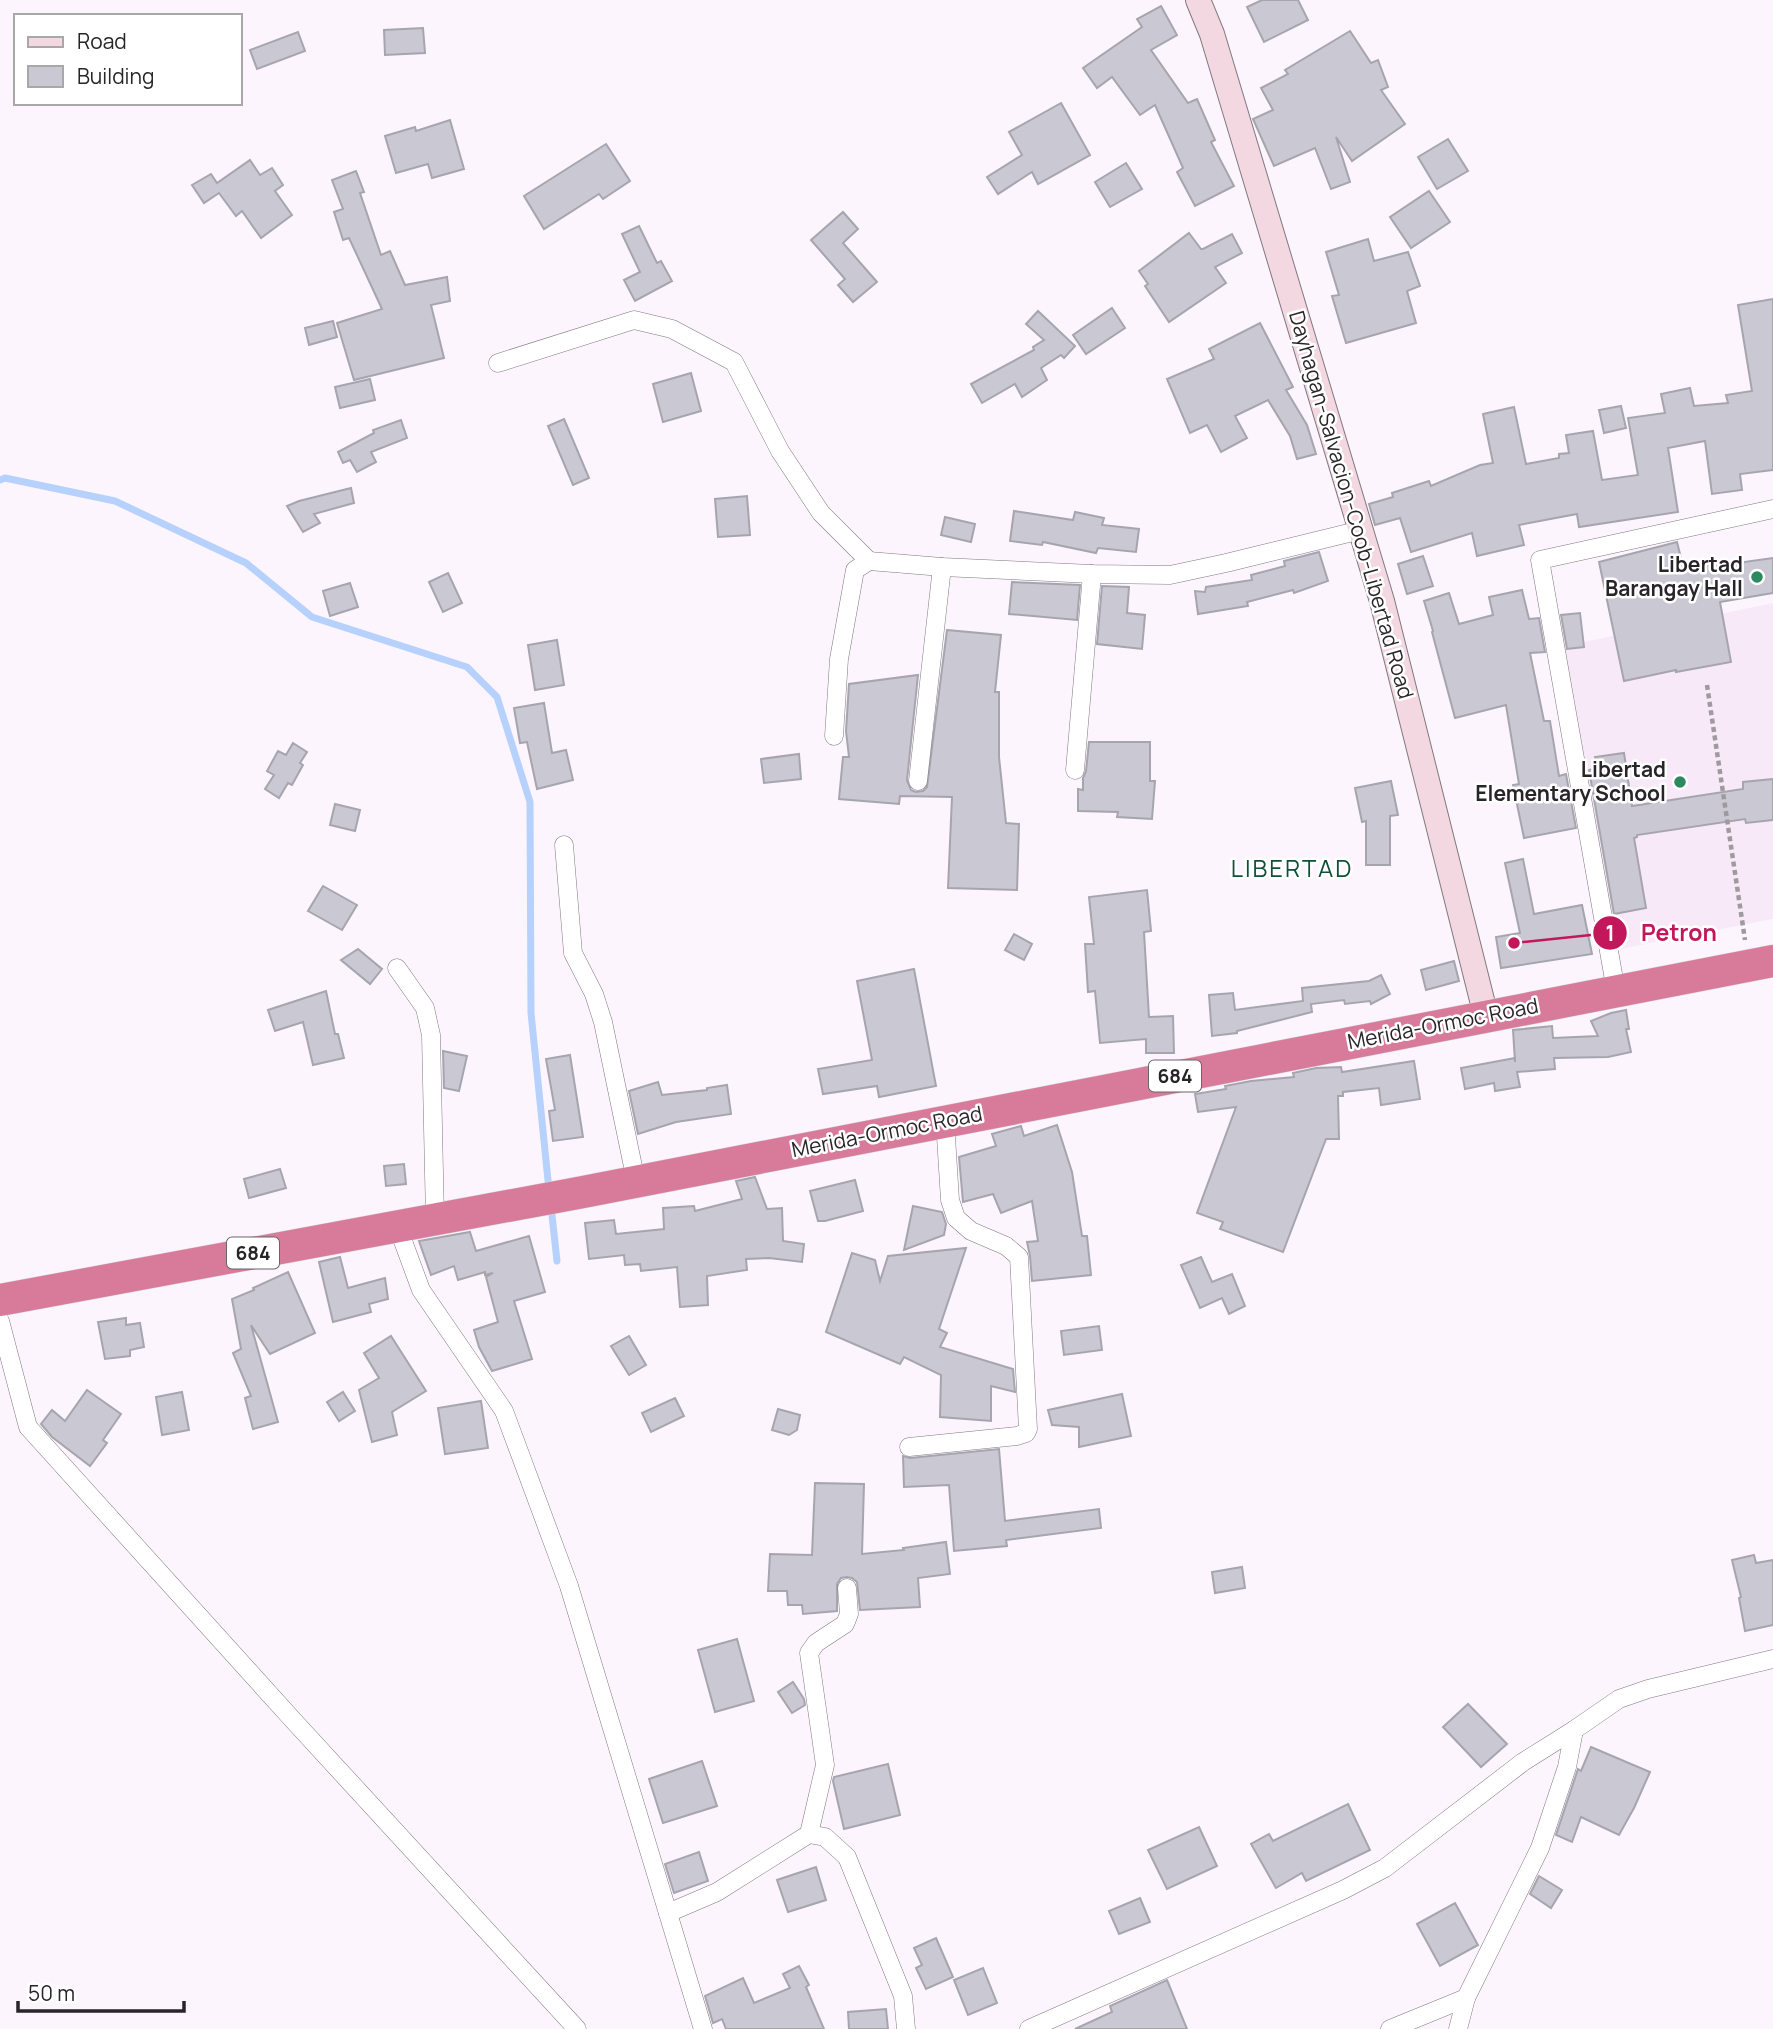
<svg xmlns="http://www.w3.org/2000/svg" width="1773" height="2029" font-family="Manrope,sans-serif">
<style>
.built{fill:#f8e9f8}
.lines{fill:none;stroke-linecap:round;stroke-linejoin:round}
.stream{stroke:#b6d1fb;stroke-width:7}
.building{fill:#cac8d2;stroke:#a6a5af;stroke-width:2}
.street-casing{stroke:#80787f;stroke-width:19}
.secondary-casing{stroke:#80787f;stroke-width:26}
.highway-casing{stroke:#d8d8d8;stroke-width:33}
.path{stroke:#9f9a9f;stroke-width:4.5;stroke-dasharray:5 3.5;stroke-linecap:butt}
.street{stroke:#fff;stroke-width:18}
.secondary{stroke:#f3d7e1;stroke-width:24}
.highway{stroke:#d87b9a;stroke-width:32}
.poi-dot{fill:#2d8960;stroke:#fff;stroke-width:2.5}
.labels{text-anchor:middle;stroke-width:5;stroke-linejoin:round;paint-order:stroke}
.shield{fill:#fff;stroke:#686668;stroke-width:2}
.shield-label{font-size:19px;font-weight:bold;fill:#282528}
.street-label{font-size:21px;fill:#282528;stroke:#fff}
.poi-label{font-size:21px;font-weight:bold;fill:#282528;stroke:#fff;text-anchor:end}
.quarter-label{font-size:24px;letter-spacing:2px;fill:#0e5136;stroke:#fff}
.leader{fill:none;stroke:#c2185b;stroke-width:2.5}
.callout-dot{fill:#c2185b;stroke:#fff;stroke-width:2.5}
.mark-label{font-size:21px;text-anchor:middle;font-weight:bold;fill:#fff}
.callout-label{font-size:23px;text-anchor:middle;font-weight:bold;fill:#c2185b;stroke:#fff;stroke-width:5;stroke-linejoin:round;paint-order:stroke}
</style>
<rect width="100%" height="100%" fill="#fdf5fd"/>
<path class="built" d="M1773,603V919L1615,950L1564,646Z"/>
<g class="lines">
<g class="stream">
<path d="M0,480L5,478L115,501L246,563L312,617L467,667L497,697L530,802L531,1013L549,1190"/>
<path d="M551,1206L557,1261"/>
</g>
</g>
<g class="building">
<path d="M1262,0H1298L1308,20L1264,42L1247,7Z"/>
<path d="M1161,6L1177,35L1151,50L1188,103L1197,99L1215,140L1211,142L1234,186L1195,206L1177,172L1183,168L1155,105L1140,115L1112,77L1097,88L1083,68L1142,27L1137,19Z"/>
<path d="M423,28L425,53L385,55L384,30Z"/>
<path d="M1350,31L1371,63L1378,60L1388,87L1381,90L1405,124L1352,161L1336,137L1350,182L1331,189L1315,148L1274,166L1253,119L1273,110L1261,88L1288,74L1285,70Z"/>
<path d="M298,32L305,51L257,69L250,50Z"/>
<path d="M1061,103L1090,155L1038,184L1032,172L998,194L987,177L1022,155L1009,132Z"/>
<path d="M450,120L464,169L432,178L428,164L396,173L385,136L415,127L416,131Z"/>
<path d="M1448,139L1468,171L1437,189L1418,157Z"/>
<path d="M606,144L630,181L603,199L599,194L544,229L524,196Z"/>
<path d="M250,160L260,175L272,168L283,185L275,191L292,215L261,238L242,211L236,216L219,193L204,203L192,185L211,174L217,183Z"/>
<path d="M1126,163L1142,189L1110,207L1095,182Z"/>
<path d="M356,171L364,192L360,193L381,255L390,251L405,285L447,277L450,301L431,305L444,358L354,380L337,323L382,309L349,238L343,240L334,212L343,209L332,180Z"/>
<path d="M1429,191L1450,222L1411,248L1390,217Z"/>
<path d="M843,212L858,229L843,243L877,282L853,302L838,285L845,279L811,240Z"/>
<path d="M639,226L657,263L661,261L672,281L635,301L624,280L640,272L622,234Z"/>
<path d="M1189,233L1201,249H1203L1232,234L1242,253L1215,267L1226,283L1169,322L1145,286L1148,284L1139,271Z"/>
<path d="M1368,239L1374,261L1408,252L1420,286L1407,291L1416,323L1346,343L1332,296L1339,295L1326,252Z"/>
<path d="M1773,299V470L1740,474L1742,490L1712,494L1705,441L1668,448L1678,512L1579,527L1577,514L1519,525L1524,545L1477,556L1472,533L1411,552L1400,518L1375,525L1369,504L1393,497L1392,493L1429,481L1431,486L1480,465L1493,463L1483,414L1514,407L1526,464L1559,458V454L1569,453L1566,435L1593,431L1602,480L1638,475L1628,418L1665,413L1661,394L1690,388L1694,406L1728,403L1726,395L1752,391L1738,305Z"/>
<path d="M1112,308L1125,328L1086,354L1073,335Z"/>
<path d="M1038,311L1075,346L1064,358L1061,355L1041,368L1047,380L1022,397L1015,384L982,403L971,384L1034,350L1033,347L1044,340L1026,324Z"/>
<path d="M333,321L337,337L309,345L305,328Z"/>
<path d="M1260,323L1293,387L1286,390L1307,425L1316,454L1297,459L1290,436L1268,400L1235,416L1247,438L1221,452L1207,425L1190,433L1167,379L1214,359L1209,349Z"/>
<path d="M691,373L701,411L663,422L653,384Z"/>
<path d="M370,379L375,400L340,408L335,387Z"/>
<path d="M1621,406L1626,428L1604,433L1599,410Z"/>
<path d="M564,419L589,478L573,485L548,426Z"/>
<path d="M401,420L407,438L371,452L376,462L357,472L350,460L343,463L338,452L374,433L373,430Z"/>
<path d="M351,488L354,503L314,514L320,523L303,532L287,506L299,501Z"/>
<path d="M747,496L750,535L718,537L715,499Z"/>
<path d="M1014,511L1073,520L1075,512L1104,518L1102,525L1139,529L1136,552L1098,548L1096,553L1043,542L1042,545L1010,541Z"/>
<path d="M945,517L975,524L971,542L941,535Z"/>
<path d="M1677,542L1684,570L1722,561L1723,565L1773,558V593L1720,602L1731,662L1676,672V670L1624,681L1599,562Z"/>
<path d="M1319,552L1328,581L1294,593L1293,590L1247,602L1248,606L1198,614L1195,591L1205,592L1206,587L1252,580L1251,575L1285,566L1284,561Z"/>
<path d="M1423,556L1433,586L1407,594L1398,564Z"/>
<path d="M448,573L462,603L443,612L429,582Z"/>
<path d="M1012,582L1080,585L1077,620L1009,614Z"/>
<path d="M350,583L358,607L330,616L323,591Z"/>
<path d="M1102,586L1129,587L1127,613L1145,615L1142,649L1097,644Z"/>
<path d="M1522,590L1529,619L1539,618L1545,652L1530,653L1544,721H1550L1559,776L1566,774L1576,828L1524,838L1513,785L1519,784L1506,705L1455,718L1432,632L1433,631L1424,601L1449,593L1459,624L1493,615L1489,597Z"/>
<path d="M1580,613L1584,647L1567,649L1561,615Z"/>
<path d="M947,630L1001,635L995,692H999V757L1006,823L1019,824L1017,890L948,888L952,797L900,796L899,804L839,799L843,757H849L846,731L849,684L918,675L907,780L911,790L916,792L923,791L927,787Z"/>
<path d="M557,640L564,685L535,690L528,645Z"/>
<path d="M544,703L552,753L566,750L573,780L537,789L527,742L520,743L514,708Z"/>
<path d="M1089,742H1150V781H1155L1152,819L1117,817L1118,812L1078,811V789L1083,790V778L1086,771Z"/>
<path d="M293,743L307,752L300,763L303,765L292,785L288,783L279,798L265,789L274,775L267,771L278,751L286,755Z"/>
<path d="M1624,753L1632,806L1743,789V782L1773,779V820L1746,823L1745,819L1637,835V837L1634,838L1646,908L1614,914L1589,770L1597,768L1595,757Z"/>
<path d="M799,754L801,779L764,783L761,759Z"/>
<path d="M1391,781L1398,815L1390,816V865H1366V821L1362,822L1355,788Z"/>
<path d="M335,804L360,810L355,831L330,825Z"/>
<path d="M1523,859L1534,914L1582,905L1592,954L1501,968L1496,937L1520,933L1505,863Z"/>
<path d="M323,886L357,905L342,930L308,911Z"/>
<path d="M1147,890L1151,931L1144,932L1149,1017L1173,1016L1174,1053H1146V1039L1100,1043L1095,991L1088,992L1085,944H1094L1089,897Z"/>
<path d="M1014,934L1032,944L1024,960L1005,950Z"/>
<path d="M358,949L382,969L370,984L341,960Z"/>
<path d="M1454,961L1459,981L1426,990L1421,970Z"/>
<path d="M914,969L936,1086L879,1097L877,1086L823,1094L818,1069L872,1060L857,981Z"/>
<path d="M1381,975L1390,994L1371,1004L1370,1001L1345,1004L1344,1000L1311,1004L1312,1012L1237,1031V1033L1212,1036L1209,995L1233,993L1235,1010L1303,1001L1302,988L1369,981Z"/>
<path d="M326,991L335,1034H338L344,1058L313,1065L303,1022L275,1031L268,1010Z"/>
<path d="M1626,1010L1629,1029H1626L1631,1052L1608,1057L1554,1058L1555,1069L1517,1072L1520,1087L1495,1091L1494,1083L1465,1089L1461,1068L1515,1058V1062L1513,1030L1552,1026L1553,1038L1598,1036L1591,1021L1611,1013Z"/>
<path d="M443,1051L467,1056L459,1091L444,1088Z"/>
<path d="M570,1055L583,1137L553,1141L549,1111L555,1110L546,1059Z"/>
<path d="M1414,1061L1420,1099L1381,1105L1379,1088L1343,1092V1096H1338L1339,1139H1326L1283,1252L1220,1229L1223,1222L1197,1213L1236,1107L1198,1112L1195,1094L1226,1089L1225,1086L1251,1081L1294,1077L1293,1073L1316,1068L1341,1067L1342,1072Z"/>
<path d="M658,1082L662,1095L707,1090V1088L727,1085L731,1114L676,1122L638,1134L629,1091Z"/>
<path d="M1057,1125L1072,1172L1082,1236H1087L1091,1275L1032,1281L1030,1256L1027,1242L1038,1241L1032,1201L1001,1213L993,1194L963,1202L959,1157L996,1146L992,1134L1021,1126L1024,1136Z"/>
<path d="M404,1164L406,1184L386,1186L384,1166Z"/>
<path d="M280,1169L286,1188L249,1198L244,1179Z"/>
<path d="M755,1177L767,1209L782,1208L783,1241L804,1244L802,1262L769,1258L746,1259L747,1270L707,1276L708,1305L680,1307L677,1267L641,1271L640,1264L625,1265L624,1255L589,1259L585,1223L614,1220L616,1234L664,1229L663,1208L694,1206L695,1211L742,1199L736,1181Z"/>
<path d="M855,1180L863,1211L825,1221H818L810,1191Z"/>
<path d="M913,1206L942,1212L946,1224L944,1235L904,1250Z"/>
<path d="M470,1232L476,1251L529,1236L545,1292L514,1301L532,1359L492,1371L479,1347L474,1330L498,1322L486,1277L493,1273L485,1275V1272L458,1280L454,1266L431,1275L419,1241Z"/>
<path d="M966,1248L939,1329L947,1333L940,1347L1013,1369L1015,1392L991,1386V1421L940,1417L941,1375L904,1357L900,1364L826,1332L852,1253L875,1260L880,1281L888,1256Z"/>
<path d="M340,1257L348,1288L385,1278L388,1299L369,1304L371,1312L333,1322L319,1262Z"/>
<path d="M1201,1257L1212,1282L1232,1274L1245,1306L1229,1314L1222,1298L1200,1308L1181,1265Z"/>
<path d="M288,1272L315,1333L270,1354L251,1325L278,1422L253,1429L245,1398L251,1396L233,1353L241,1349L232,1299L254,1290L253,1288Z"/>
<path d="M126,1318V1325L140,1323L144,1347L130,1350V1356L105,1359L98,1322Z"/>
<path d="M1099,1326L1102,1350L1064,1355L1061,1331Z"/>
<path d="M391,1336L426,1391L392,1412L397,1435L372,1442L359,1390L379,1378L364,1353Z"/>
<path d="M629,1336L646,1365L629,1375L611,1346Z"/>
<path d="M87,1390L121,1414L103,1440L107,1443L90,1466L52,1437L41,1424L52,1410L65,1421Z"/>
<path d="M182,1392L189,1430L162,1435L156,1397Z"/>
<path d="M343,1392L355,1411L339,1421L327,1402Z"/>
<path d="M1122,1394L1131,1436L1079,1447V1427L1052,1425L1048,1410Z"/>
<path d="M675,1398L684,1416L651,1432L642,1413Z"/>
<path d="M481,1401L488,1448L445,1454L438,1408Z"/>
<path d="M778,1409L800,1415L797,1430L789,1435L772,1430Z"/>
<path d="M999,1449L1005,1521L1099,1509L1101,1528L1006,1540L1007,1546L954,1551L949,1485L904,1487L903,1456L910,1458Z"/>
<path d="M815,1483L864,1484L862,1554L904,1550L903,1548L946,1542L950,1574L918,1578L920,1607L860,1610L857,1582L852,1578L847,1577L841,1578L837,1584V1611L803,1614L802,1605H788L787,1591H768L770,1554L812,1555Z"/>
<path d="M1754,1555L1756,1563L1773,1560V1625L1745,1631L1739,1598L1741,1597L1732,1560Z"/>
<path d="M1242,1567L1245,1588L1215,1593L1212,1572Z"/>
<path d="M737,1639L754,1701L715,1712L698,1650Z"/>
<path d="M793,1682L804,1699L805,1705L792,1713L778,1692Z"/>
<path d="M1468,1704L1507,1744L1481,1767L1443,1727Z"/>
<path d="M1591,1747L1650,1772L1634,1808L1619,1835L1581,1817L1572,1842L1556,1835L1578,1769L1581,1771Z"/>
<path d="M702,1761L717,1806L663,1823L649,1779Z"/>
<path d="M888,1764L900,1815L844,1829L833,1781L834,1777Z"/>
<path d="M1348,1804L1370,1850L1306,1881L1302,1873L1276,1888L1251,1844L1269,1834L1273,1841Z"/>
<path d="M1199,1827L1217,1866L1167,1889L1148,1850Z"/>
<path d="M699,1852L708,1881L674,1893L665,1864Z"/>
<path d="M816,1867L826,1900L788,1912L777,1880Z"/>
<path d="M1539,1876L1562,1890L1551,1908L1530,1894Z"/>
<path d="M1140,1898L1150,1922L1119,1934L1109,1911Z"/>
<path d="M1455,1903L1478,1945L1440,1966L1417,1924Z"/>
<path d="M936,1938L953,1977L926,1989L916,1968L922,1965L914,1948Z"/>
<path d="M799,1966L809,1985L806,1987L824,2029H726L722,2019L713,2023L705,1996L743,1978L754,2003L790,1988L783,1974Z"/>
<path d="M983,1968L997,2003L968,2015L954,1980Z"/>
<path d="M1167,1980L1187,2029H1075L1112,2012L1110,2006Z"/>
<path d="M886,2009L888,2029H849L848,2012Z"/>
</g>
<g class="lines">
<defs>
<g id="street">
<path d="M498,363L634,320L672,329L734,362L780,451L821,513L869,561"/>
<path d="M834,736L839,659L855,570L869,561L942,567L1092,574L1170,575L1226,563L1361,530"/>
<path d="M1075,770L1092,574"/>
<path d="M918,781L942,567"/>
<path d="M564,845L573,953L594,994L603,1022L636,1181"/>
<path d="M397,968L425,1008L431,1035L435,1219"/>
<path d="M1616,991L1540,560L1773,509"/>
<path d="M397,1225L421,1290L504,1411L569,1586L703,2029"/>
<path d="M0,1321L28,1427L292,1719L577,2029"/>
<path d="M909,1447L1017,1436L1026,1433L1028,1429L1019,1257L1006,1246L971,1231L956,1218L950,1200L945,1121"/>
<path d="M809,1834L825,1765L809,1653L816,1643L845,1624L849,1614L847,1588"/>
<path d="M668,1913L717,1892L809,1834L825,1837L847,1857L903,1996L906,2029"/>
<path d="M1029,2029L1343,1890L1385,1868L1523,1762L1574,1730L1619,1699L1648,1689L1773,1659"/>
<path d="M1390,2029L1466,1998L1540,1848L1567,1767L1574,1730"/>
<path d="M1458,2029L1466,1998"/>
</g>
<path id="secondary" d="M1198,0L1212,34L1382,601L1486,1016"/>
<path id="highway" d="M0,1300L578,1193L1773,961"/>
</defs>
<use href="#street" class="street-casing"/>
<use href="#secondary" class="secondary-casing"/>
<use href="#highway" class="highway-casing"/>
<path class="path" d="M1707,685L1745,940"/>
<use href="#street" class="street"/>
<use href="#secondary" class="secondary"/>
<use href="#highway" class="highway"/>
</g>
<g class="poi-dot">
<circle cx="1757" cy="577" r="7"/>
<circle cx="1680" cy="782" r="7"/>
</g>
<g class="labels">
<g class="shield">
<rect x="1149" y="1060.5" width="52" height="31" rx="5"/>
<rect x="227" y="1237.5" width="52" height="31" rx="5"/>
</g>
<g class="shield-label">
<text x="1175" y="1083">684</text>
<text x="253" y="1260">684</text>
</g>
<g class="street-label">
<text transform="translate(1351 505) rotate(74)" y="7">Dayhagan-Salvacion-Coob-Libertad Road</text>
<text transform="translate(1443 1024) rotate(-11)" y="7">Merida-Ormoc Road</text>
<text transform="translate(887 1132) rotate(-11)" y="7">Merida-Ormoc Road</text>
</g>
<g class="poi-label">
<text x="1743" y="572">Libertad<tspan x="1743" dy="24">Barangay Hall</tspan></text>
<text x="1666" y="777">Libertad<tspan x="1666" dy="24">Elementary School</tspan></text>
</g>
<g class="quarter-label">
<text x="1292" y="877">LIBERTAD</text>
</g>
</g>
<path class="leader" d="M1514 943L1610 933"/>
<g class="callout-dot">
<circle cx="1514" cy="943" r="7"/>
<circle cx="1610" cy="933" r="18"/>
</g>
<g class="mark-label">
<text x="1610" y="941">1</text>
</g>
<g class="callout-label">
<text x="1679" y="941">Petron</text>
</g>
<rect x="14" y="14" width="228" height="91" fill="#ffffff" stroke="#a9a8a9" stroke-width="2"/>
<rect x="28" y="37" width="35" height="10" fill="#f3d7e1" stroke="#a9a8a9" stroke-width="2"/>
<text x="77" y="49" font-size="21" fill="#282528">Road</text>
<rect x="28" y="66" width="35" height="21" fill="#cac8d2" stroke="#a9a8a9" stroke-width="2"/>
<text x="77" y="84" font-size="21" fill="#282528">Building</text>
<path d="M18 2001v10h166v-10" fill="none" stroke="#282528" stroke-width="3.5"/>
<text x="28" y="2001" font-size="21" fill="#282528" stroke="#ffffff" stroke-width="5" paint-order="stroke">50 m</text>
</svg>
